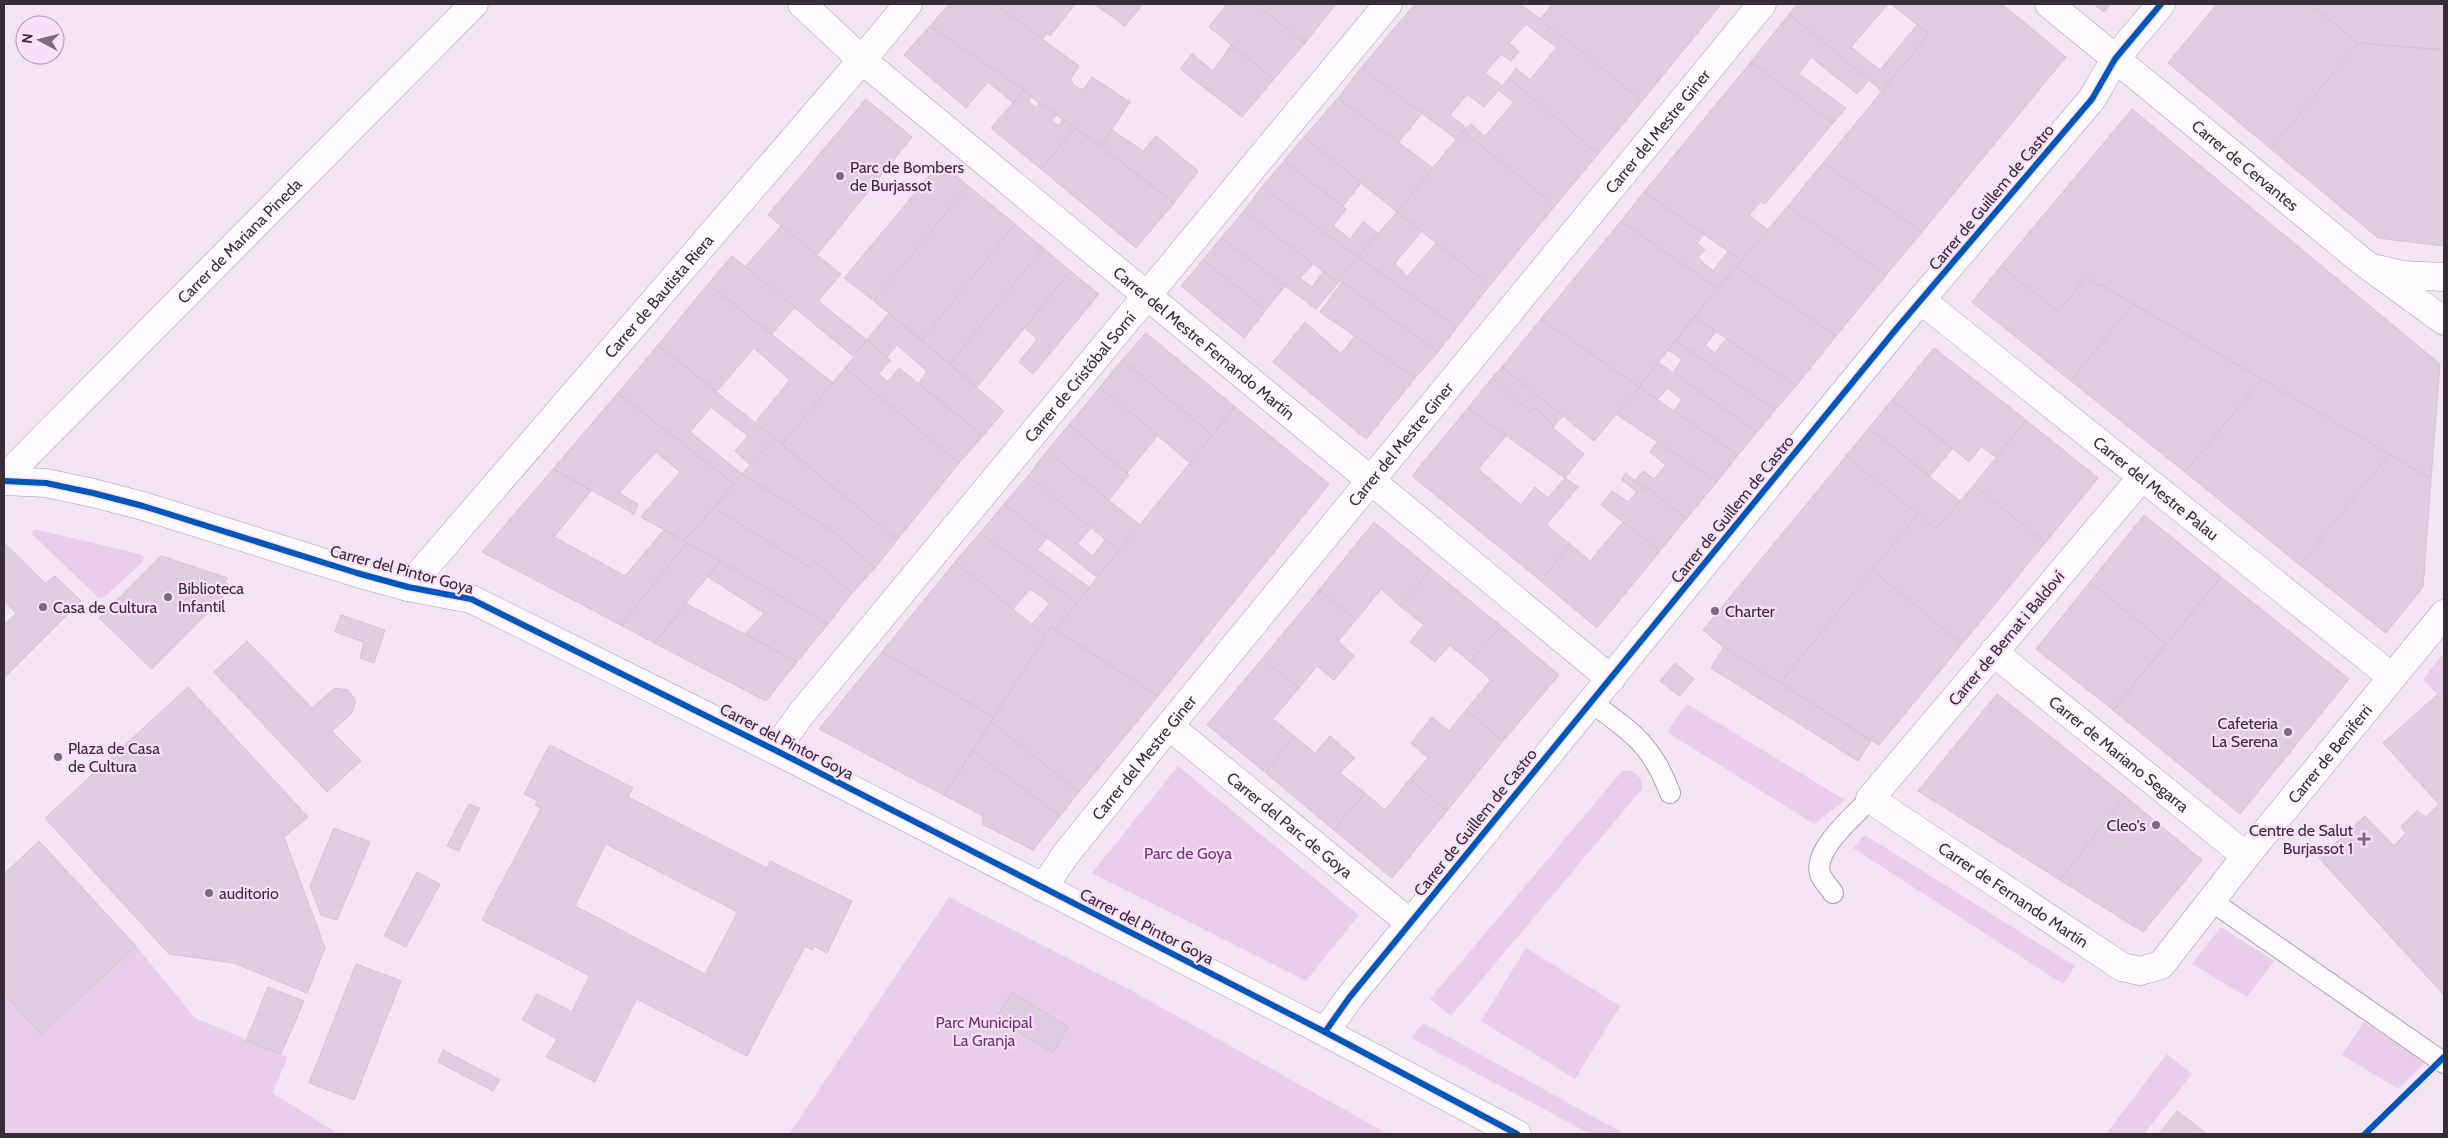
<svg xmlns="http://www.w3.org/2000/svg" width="2448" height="1138" font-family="Cabin,sans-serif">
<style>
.green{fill:#e9ceea}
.building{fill:#decedf;stroke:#d0c5d1;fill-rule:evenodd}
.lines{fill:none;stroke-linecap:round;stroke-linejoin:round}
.service-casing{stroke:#aba0ac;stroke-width:22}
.minor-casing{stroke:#aba0ac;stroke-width:29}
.tertiary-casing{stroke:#aba0ac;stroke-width:29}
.service{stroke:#fdfbfd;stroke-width:20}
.minor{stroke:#fdfbfd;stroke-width:28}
.tertiary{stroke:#fdfbfd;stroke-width:28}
.cycleway-casing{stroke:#f9dffa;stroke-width:9}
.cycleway{stroke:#0057b8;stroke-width:6}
.poi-dot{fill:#796d79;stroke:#f9dffa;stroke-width:2}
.labels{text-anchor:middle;stroke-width:4.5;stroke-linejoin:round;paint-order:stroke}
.street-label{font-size:16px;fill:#372d37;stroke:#f9dffa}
.poi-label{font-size:16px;fill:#372d37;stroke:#f9dffa;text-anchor:start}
.park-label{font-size:16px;fill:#713176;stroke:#f9dffa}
</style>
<rect width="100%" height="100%" fill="#f3e5f4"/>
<g class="green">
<path d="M35,529L142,555L144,558L142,563L104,597L99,598L33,535L32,532Z"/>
<path d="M2444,653V702L2423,679Z"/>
<path d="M1687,704L1845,800L1814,824L1667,732Z"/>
<path d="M1178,766L1359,915L1306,981L1092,873Z"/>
<path d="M1622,771H1632L1641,779L1642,789L1451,1016L1430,999Z"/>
<path d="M1865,835L2075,966L2063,984L1853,848Z"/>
<path d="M949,897L1132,991L1388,1134H789Z"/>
<path d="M2221,927L2274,961L2247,997L2192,964Z"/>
<path d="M136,946L195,1018L288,1057L272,1093L339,1134H4V994L41,1034Z"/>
<path d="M1526,948L1620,1006L1575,1079L1481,1021Z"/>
<path d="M2364,1022L2426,1062L2398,1089L2342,1055Z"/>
<path d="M1423,1023L1625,1134H1590L1411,1038Z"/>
<path d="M2167,1054L2192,1074L2144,1134H2106Z"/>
</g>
<g class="building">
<path d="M949,4H995L1079,66L1071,78L1073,84L1080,89L1085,88L1092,77L1130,102L1101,146L930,26Z"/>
<path d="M995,4H1075L1050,36L1047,33L1042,39Z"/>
<path d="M1094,4H1143L1125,26Z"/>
<path d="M1227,4H1256L1305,43L1274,79L1209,27Z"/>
<path d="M1256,4H1336L1305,43Z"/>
<path d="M1415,4H1520L1551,27L1542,37L1526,24L1509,43L1519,52L1511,61L1501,54L1485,73L1502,86L1484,107L1467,94L1450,115L1467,128L1456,139L1361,68Z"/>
<path d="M1553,4H1721L1642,101L1540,19Z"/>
<path d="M1798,4H1888L1851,47L1880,70L1917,25L1929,34L1882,91L1789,14Z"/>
<path d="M1891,4H2002L2066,57L1922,232L1823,163L1929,34Z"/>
<path d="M2094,4H2110L2104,12Z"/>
<path d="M2217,4H2310L2358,43L2271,149L2168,63Z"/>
<path d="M2310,4H2444V50L2358,43Z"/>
<path d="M1789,14L1869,80L1857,94L1811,57L1799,74L1846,108L1833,123L1751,62Z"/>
<path d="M930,26L1024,90L1014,103L988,82L966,108L904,55Z"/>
<path d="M1551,27L1642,101L1598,154L1509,78L1516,68L1530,80L1557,47L1542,37Z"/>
<path d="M2358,43L2444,50V246L2378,238L2271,149Z"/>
<path d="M1231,45L1274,79L1242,117L1180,69L1192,54L1213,71Z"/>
<path d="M1751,62L1833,123L1765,204L1761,201L1749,215L1768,230L1742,261L1644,192Z"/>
<path d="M1361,68L1422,113L1398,143L1338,98Z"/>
<path d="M1509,78L1598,154L1555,206L1463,131L1471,124L1485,136L1514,102L1498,90Z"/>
<path d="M1024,90L1032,96L1028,101L1036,108L1040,102L1057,115L1051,120L1059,126L1063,119L1075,128L1041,169L991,128Z"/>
<path d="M1338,98L1433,168L1397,212L1304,137Z"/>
<path d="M866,99L912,137L817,255L768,215Z"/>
<path d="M2132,109L2440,364L2431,479L2100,284L2099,286L2087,276L2058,312L2001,266Z"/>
<path d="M1075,128L1174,203L1136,248L1041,169Z"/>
<path d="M1112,130L1143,151L1156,136L1198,171L1174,203L1101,146Z"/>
<path d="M1463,131L1555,206L1490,285L1397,212Z"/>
<path d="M1304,137L1361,183L1343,206L1284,161Z"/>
<path d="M1284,161L1346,209L1333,226L1350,239L1363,222L1378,233L1358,257L1262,187Z"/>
<path d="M941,162L968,186L874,301L844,278Z"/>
<path d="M1823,163L1922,232L1886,275L1788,206Z"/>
<path d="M968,186L1015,224L922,340L874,301Z"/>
<path d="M1262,187L1358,257L1338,283L1244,211Z"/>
<path d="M1644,192L1704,234L1697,243L1705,250L1698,258L1713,271L1728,251L1742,261L1717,288L1621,221Z"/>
<path d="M1788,206L1886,275L1836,336L1736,267Z"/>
<path d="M1244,211L1313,264L1300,278L1312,287L1323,272L1338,283L1316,309L1221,238Z"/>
<path d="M1397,212L1422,231L1395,263L1407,277L1436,243L1490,285L1457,327L1358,257Z"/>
<path d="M1621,221L1717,288L1639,387L1541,319Z"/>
<path d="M1015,224L1043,248L950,364L922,340Z"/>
<path d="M781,226L841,274L818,301L867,340L853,356L745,267Z"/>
<path d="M1221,238L1285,286L1266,310L1203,260Z"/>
<path d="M1043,248L1070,271L977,387L950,364Z"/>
<path d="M732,256L795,307L772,334L708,284Z"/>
<path d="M1358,257L1457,327L1438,352L1339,280Z"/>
<path d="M1203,260L1266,310L1244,338L1181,286Z"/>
<path d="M2001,266L2058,312L2087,276L2099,286L2100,284L2133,304L2071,381L1972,302Z"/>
<path d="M1736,267L1836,336L1796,386L1695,317Z"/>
<path d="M1070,271L1099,294L1033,374L1019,362L1037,339L1025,328Z"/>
<path d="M1342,282L1438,352L1415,378L1320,312Z"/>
<path d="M708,284L833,383L782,444L755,423L790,380L754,348L717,391L658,345Z"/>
<path d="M2133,304L2262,379L2185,472L2071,381Z"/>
<path d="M889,313L1004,411L983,436L919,383L927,371L897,345L887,357L867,340Z"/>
<path d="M1695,317L1716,332L1705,345L1715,353L1726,339L1796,386L1775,410L1676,341Z"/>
<path d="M1541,319L1639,387L1594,441L1502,367Z"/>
<path d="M1305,322L1341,354L1355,336L1415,378L1366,439L1273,362Z"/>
<path d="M1146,333L1235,407L1212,435L1122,360Z"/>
<path d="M867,340L890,360L879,374L888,382L899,368L983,436L959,463L845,368Z"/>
<path d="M1676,341L1775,410L1757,432L1673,373L1682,359L1668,350Z"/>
<path d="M658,345L774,438L750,465L735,451L748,436L711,407L690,432L742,474L734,484L618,393Z"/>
<path d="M1934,348L2026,420L1996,457L1981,447L1969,462L1892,400Z"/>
<path d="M1122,360L1212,435L1190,463L1100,387Z"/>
<path d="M1659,363L1757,432L1738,455L1674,411L1682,399L1667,388L1658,399L1639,387Z"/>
<path d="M1502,367L1563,416L1554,426L1535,408L1531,412L1492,378Z"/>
<path d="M845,368L959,463L897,540L782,444Z"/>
<path d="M1492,378L1531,412L1535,408L1554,426L1553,428L1584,454L1565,478L1468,408Z"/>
<path d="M2262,379L2389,454L2300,565L2185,472Z"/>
<path d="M1100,387L1158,435L1127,473L1069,425Z"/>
<path d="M1639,387L1738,455L1717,482L1616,414Z"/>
<path d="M618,393L734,484L684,541L641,517L680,472L656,452L619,493L638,504L634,514L553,469Z"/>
<path d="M1892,400L1952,449L1930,476L1869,428Z"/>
<path d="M1235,407L1329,484L1158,696L1055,630Z"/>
<path d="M1468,408L1506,436L1478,469L1521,505L1535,487L1548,498L1565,478L1578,487L1546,525L1570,544L1541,581L1412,476Z"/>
<path d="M2026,420L2098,478L2045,543L1974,485Z"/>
<path d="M1069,425L1129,475L1109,500L1047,451Z"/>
<path d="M1869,428L1960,501L1936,529L1846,456Z"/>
<path d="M774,438L897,540L875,568L831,530L742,474Z"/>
<path d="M1658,442L1717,482L1686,519L1647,487L1646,490L1635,480L1643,471L1654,479L1666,465L1650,452Z"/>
<path d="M1047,451L1140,525L1119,551L1028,476Z"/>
<path d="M2389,454L2431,479L2423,587L2386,633L2300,565Z"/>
<path d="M1846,456L1918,514L1780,683L1727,650L1703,630Z"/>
<path d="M553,469L591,491L554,537L625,576L664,530L687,543L621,625L482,552Z"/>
<path d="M1626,473L1646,490L1647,487L1686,519L1660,551L1601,505L1612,491L1628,502L1637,492L1622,480Z"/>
<path d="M742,474L831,530L875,568L852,593L814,561L809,567L714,508Z"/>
<path d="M1028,476L1091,528L1077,544L1093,556L1105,540L1119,551L1097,577L1004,504Z"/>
<path d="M1974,485L2045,543L1962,644L1872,570L1918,514L1936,529Z"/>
<path d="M1004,504L1047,538L1037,550L1089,587L1077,603L980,533Z"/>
<path d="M714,508L809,567L814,561L852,593L828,624L684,541Z"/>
<path d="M2144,515L2221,577L2166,644L2090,582Z"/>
<path d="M1374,522L1431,569L1400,606L1381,589L1356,620L1319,590Z"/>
<path d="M1623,522L1660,551L1597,628L1541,581L1570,544L1590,561Z"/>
<path d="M980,533L1077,603L1055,630L1051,627L1046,636L1031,625L1050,603L1030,589L1013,609L955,562Z"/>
<path d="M4,543L45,583L55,576L81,601L4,678V626L16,613L4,601Z"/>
<path d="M687,543L720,561L654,643L621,625Z"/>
<path d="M161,556L228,578L225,582L232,588L152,669L99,618Z"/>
<path d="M720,561L828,624L797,662L745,634L764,613L708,577Z"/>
<path d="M955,562L1046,636L994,717L882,652Z"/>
<path d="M1431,569L1501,626L1470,662L1450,645L1435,662L1410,642L1424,625L1400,606Z"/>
<path d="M1872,570L1962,644L1879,745L1780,683Z"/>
<path d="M2221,577L2349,679L2240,814L2113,710Z"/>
<path d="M2090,582L2166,644L2113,710L2036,649Z"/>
<path d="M1319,590L1356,620L1338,641L1354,656L1334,680L1317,666L1299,688L1262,659Z"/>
<path d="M687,604L797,662L766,701L654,643Z"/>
<path d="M341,615L385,630L374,663L360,658L364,642L335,632Z"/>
<path d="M1501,626L1559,675L1503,741L1466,710L1491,680L1470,662Z"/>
<path d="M1051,627L1158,696L1079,792L991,722Z"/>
<path d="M247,641L312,708L335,688L348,690L355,699V703L352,713L332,731L361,761L327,792L214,672Z"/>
<path d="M1724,647L1871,741L1858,761L1711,668Z"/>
<path d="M882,652L994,717L944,795L819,729Z"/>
<path d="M1262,659L1299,688L1273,719L1294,736L1266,773L1207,725Z"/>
<path d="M1675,663L1694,679L1680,696L1660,681Z"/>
<path d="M188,687L308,817L284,837L325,948L307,993L234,963L169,954L45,818Z"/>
<path d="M1997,694L2125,796L2060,880L1918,791Z"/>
<path d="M2437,695L2444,702V995L2319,858L2365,816L2394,846L2406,833L2401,826L2417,811L2426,817L2439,804L2383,743Z"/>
<path d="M1466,710L1503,741L1447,811L1410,779L1428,758L1411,743L1432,717L1449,731Z"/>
<path d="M991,722L1079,792L1060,816L973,751Z"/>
<path d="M1294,736L1315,753L1330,736L1355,758L1340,773L1365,793L1334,830L1266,773Z"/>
<path d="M550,745L633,788L628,797L767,868L770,861L852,901L827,953L814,946L812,950L805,946L747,1056L637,999L595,1082L546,1057L557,1039L522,1020L537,994L572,1012L590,976L482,920L541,808L535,805L538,801L524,794ZM606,844L738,912L705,974L575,906Z"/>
<path d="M973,751L1060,816L1033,850L982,824L983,816L944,795Z"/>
<path d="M1410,779L1447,811L1392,878L1334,830L1365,793L1385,810Z"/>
<path d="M2125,796L2202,860L2143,932L2060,880Z"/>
<path d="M469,804L480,808L459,851L447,846Z"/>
<path d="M334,828L370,842L337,920L321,915L310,886Z"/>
<path d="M39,841L136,946L41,1034L4,994V874Z"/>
<path d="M417,872L440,884L406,947L384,936Z"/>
<path d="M356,964L401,981L354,1100L309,1083Z"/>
<path d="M268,987L304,1001L281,1054L246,1041Z"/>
<path d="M1012,992L1068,1027L1053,1053L996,1018Z"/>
<path d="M443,1050L500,1080L493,1091L438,1062Z"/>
<path d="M2177,1111L2207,1134H2159Z"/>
</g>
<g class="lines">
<defs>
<g id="service">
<path d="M1592,703C1631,731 1653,746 1670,793"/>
<path d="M1833,893C1830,888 1824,882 1821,876C1810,852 1855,815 1870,799"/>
<path d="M2210,900L2444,1063"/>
</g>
<g id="minor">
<path id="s1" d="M802,4L862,60L1611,679"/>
<path id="s2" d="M2049,4L2363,262L2444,321"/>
<path d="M2378,269L2403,275L2444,277"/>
<path id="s3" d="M1921,300L2392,677"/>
<path id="s4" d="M2142,477L1870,799L2122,967L2140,971L2161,965L2246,856L2444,614"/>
<path id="s5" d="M4,478L474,4"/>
<path id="s6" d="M408,587L862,60L908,4"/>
<path id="s7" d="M1993,652L2246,856"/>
<path id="s8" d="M1169,726L1410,923"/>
<path id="s9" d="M775,750L801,714L1388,4"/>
<path id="s10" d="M1043,888L1066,854L1169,726L1762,4"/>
<path d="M1325,1032L1349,998L1897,328L2092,99L2115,59L2161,4"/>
</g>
<path id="tertiary" d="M4,481L46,483L93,493L143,506L357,573L408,587L471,599L775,750L1325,1032L1517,1134"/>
</defs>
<use href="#service" class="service-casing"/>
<use href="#minor" class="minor-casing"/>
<use href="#tertiary" class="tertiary-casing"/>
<use href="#service" class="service"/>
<use href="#minor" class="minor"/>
<use href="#tertiary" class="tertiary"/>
<defs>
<g id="cycleway">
<path d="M4,481L46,483L93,493L143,506L357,573L408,587L471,599L775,750L1325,1032L1517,1134"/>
<path d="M1325,1032L1349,998L1897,328L2092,99L2115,59L2161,4"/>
<path d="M2365,1134L2444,1057"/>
</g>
</defs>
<use href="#cycleway" class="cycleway-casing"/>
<use href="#cycleway" class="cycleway"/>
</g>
<g class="poi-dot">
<circle cx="840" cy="176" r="5"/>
<circle cx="168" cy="597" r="5"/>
<circle cx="43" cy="607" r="5"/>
<circle cx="1715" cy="611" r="5"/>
<circle cx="2288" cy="732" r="5"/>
<circle cx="58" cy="757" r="5"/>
<circle cx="2156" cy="825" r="5"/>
<path d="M2361.5 831.5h5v5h5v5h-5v5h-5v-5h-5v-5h5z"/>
<circle cx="209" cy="893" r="5"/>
</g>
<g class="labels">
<g class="street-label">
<text dy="6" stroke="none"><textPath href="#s10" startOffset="975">Carrer del Mestre Giner</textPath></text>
<text dy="6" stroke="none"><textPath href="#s2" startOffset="254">Carrer de Cervantes</textPath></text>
<text transform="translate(1991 197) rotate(-50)" y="6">Carrer de Guillem de Castro</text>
<text dy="6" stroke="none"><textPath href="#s5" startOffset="334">Carrer de Mariana Pineda</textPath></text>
<text dy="6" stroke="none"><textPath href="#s6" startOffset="384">Carrer de Bautista Riera</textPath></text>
<text dy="6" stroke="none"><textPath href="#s1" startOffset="526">Carrer del Mestre Fernando Martín</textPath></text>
<text dy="6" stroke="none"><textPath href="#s9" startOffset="482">Carrer de Cristóbal Sorní</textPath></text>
<text dy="6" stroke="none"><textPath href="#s10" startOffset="570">Carrer del Mestre Giner</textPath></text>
<text dy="6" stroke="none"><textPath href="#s3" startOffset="301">Carrer del Mestre Palau</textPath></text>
<text transform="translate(1732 509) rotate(-51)" y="6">Carrer de Guillem de Castro</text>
<text transform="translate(402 569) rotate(15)" y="6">Carrer del Pintor Goya</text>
<text transform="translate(2006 638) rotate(-50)" y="6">Carrer de Bernat i Baldoví</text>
<text transform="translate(787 741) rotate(27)" y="6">Carrer del Pintor Goya</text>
<text dy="6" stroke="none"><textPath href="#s7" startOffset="162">Carrer de Mariano Segarra</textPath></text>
<text dy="6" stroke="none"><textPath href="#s4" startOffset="1035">Carrer de Beniferri</textPath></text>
<text dy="6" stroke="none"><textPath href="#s10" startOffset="165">Carrer del Mestre Giner</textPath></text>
<text transform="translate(1475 822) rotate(-51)" y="6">Carrer de Guillem de Castro</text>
<text dy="6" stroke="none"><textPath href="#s8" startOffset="156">Carrer del Parc de Goya</textPath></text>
<text dy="6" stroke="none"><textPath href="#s4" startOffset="594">Carrer de Fernando Martín</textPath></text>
<text transform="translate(1147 926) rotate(27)" y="6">Carrer del Pintor Goya</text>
</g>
<g class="poi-label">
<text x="850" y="173">Parc de Bombers<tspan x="850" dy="18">de Burjassot</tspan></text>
<text x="178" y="594">Biblioteca<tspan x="178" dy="18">Infantil</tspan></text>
<text x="53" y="613">Casa de Cultura</text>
<text x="1725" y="617">Charter</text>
<text x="2278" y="729" text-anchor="end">Cafeteria<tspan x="2278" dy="18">La Serena</tspan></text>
<text x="68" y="754">Plaza de Casa<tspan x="68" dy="18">de Cultura</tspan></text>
<text x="2146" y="831" text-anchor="end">Cleo's</text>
<text x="2353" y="836" text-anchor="end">Centre de Salut<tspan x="2353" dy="18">Burjassot 1</tspan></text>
<text x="219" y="899">auditorio</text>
</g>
<g class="park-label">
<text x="1188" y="859">Parc de Goya</text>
<text x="984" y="1028">Parc Municipal<tspan x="984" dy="18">La Granja</tspan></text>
</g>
</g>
<rect width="2448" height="1138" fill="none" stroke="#372d37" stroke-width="10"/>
<g transform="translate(40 40) rotate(277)"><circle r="24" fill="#f9dffa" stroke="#ab98ac"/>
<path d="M0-4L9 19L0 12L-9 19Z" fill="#796d79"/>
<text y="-8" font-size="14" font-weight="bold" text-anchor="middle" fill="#372d37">N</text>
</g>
</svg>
